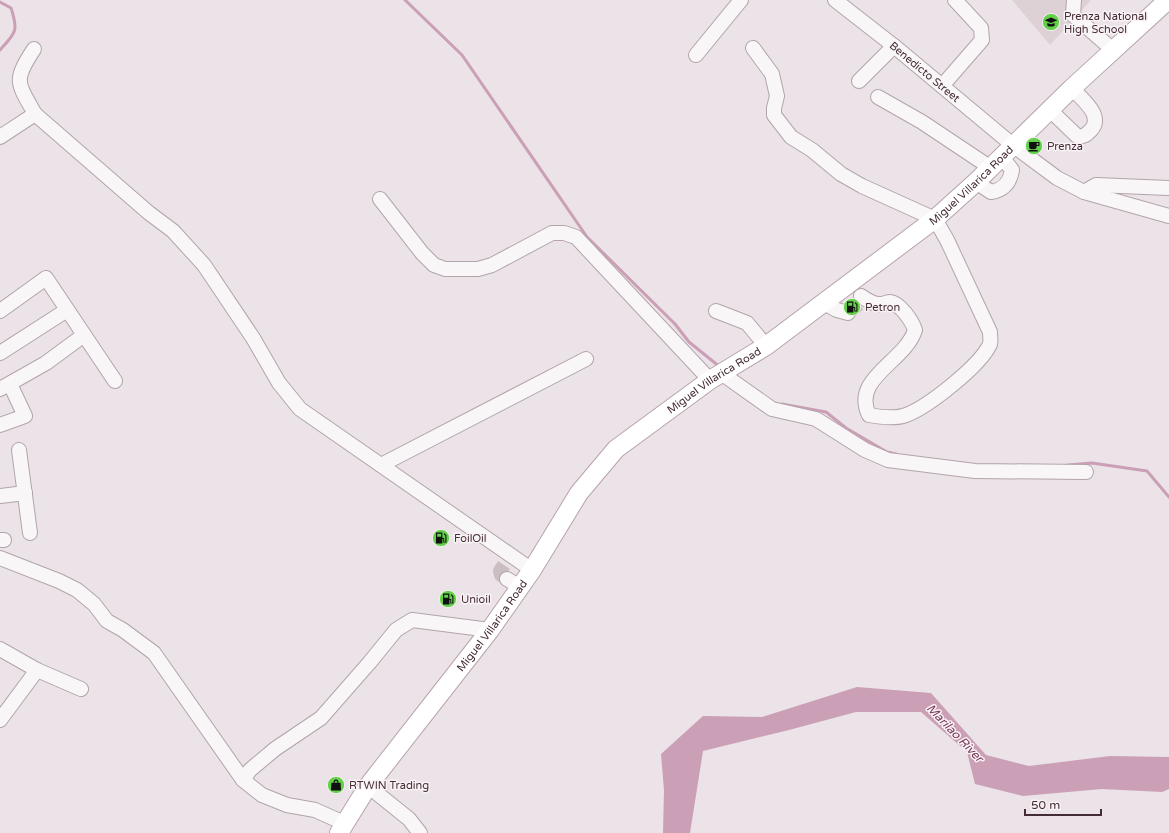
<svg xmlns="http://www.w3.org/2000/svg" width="1169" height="833" font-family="'Varela Round',sans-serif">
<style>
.built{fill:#ddd1d6}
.water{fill:#cb9fb6}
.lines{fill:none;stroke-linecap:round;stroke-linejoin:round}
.stream{stroke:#cb9fb6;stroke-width:3}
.minor-tunnel{stroke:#cabec3;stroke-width:14;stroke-dasharray:14 7;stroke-linecap:butt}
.minor-casing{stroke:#b2a4aa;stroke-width:16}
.major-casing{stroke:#b7a3ac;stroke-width:20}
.minor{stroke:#f9f6f8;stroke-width:14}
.major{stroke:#fff;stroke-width:18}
.labels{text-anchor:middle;stroke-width:3;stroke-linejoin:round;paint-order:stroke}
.poi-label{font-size:11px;fill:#442b35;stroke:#f9f3f6;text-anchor:start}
.street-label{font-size:11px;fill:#442b35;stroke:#f9f3f6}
.water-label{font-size:12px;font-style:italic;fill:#783455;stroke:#f9f3f6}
</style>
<rect width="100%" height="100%" fill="#ebe3e7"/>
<path class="built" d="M1012,0H1091L1050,45Z"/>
<path class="water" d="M857,687L931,693L986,755L1029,766L1110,756L1169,757V789L1162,792L1102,789L1023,796L975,784L967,752L921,712H856L789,730L703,751L690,833H663L664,790L661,754L703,716L762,717Z"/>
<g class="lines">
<g class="stream">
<path d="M405,0L462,55L587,237L675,324L689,342L720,367"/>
<path d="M0,2L11,8C19,32 15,33 0,50"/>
<path d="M782,404L826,412L846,428L887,452L896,454"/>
<path d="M1068,465L1092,463L1147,471L1169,497"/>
</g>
<g class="minor-tunnel">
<path d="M848,313L859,304"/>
<path d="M504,565L500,571L501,575L507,579"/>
</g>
<defs>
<g id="minor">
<path id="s1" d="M835,0L894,46L1014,146L1057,178L1084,192L1169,216"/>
<path d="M1074,0L1073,15L1113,50"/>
<path d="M753,48L772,74L777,96L774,108V115L791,137L812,150L841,174L862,186L935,219L947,240L990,332C990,336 991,340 990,344C981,365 928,407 906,415C896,419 880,417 869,415C851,378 905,362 915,330C912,321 900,303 890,302C887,302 884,304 881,304C873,305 867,300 861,296"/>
<path d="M34,49C13,81 17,82 35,114"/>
<path d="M696,55L741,0"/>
<path d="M859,81L894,46"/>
<path d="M942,86L982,40L981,28L955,0"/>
<path d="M878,97L922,122L991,168"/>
<path d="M1050,110L1077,136C1084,137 1086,135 1091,130C1104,115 1082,100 1072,88"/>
<path d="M0,137L35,114L149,213L173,231L204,265L253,338L279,383L300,409L532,570"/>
<path d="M976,182L991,192C1004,190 1010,182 1012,170L1002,157"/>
<path d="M1084,192L1096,185L1169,188"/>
<path d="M380,199L422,253L434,265L445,269H478L492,265L552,233H564L576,237L710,380"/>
<path d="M824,303L837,310L848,313"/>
<path d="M0,311L46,278L115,381"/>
<path d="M716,311L747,323L766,346"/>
<path d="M0,353L67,310"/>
<path d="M721,373L772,409L816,419L865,450L888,460L975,471L1086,472"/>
<path d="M0,389L46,363L84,335"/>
<path d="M0,425L25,416L10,384"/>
<path d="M19,450L30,533"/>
<path d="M381,465L586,359"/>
<path d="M0,496L25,493"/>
<path d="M0,540H4"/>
<path d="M0,558L59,581L77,590L94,604L107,621L123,630L154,653L243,780L262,795L287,805L315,810L344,823"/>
<path d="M507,579L520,587"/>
<path d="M0,649L37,670"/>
<path d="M0,720L37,670L81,689"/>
<path d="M243,780L250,770L275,749L321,718L370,662L396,630L412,620L490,630"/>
<path d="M368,786L409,819L420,833"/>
</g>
<g id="major">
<path id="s2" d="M339,833L368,786L490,630L532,570L579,493L616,449L710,380L766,346L935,219L976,182L1072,88L1168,0"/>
</g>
</defs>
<use href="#minor" class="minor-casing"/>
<use href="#major" class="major-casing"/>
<use href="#minor" class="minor"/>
<use href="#major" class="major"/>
</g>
<defs>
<symbol id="school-disc" viewBox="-11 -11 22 22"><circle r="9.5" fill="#63cf4a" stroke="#f9f3f6"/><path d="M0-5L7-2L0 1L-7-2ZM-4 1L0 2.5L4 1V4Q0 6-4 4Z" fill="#111"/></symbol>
<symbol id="cafe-disc" viewBox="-11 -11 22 22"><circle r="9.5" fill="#63cf4a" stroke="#f9f3f6"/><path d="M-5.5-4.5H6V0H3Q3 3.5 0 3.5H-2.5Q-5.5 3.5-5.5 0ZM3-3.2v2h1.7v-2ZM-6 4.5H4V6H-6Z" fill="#111"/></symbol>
<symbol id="fuel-disc" viewBox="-11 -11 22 22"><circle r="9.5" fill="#63cf4a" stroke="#f9f3f6"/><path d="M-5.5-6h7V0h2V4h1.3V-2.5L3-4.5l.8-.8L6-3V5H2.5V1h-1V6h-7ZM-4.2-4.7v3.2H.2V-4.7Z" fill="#111"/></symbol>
<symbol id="shop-disc" viewBox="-11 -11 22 22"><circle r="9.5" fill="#63cf4a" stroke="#f9f3f6"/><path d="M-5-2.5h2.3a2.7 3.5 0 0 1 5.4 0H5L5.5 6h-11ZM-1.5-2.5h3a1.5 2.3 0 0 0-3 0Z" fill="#111"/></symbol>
</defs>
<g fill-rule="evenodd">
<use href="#school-disc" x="1041" y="12" width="20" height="20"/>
<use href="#cafe-disc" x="1024" y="136" width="20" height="20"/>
<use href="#fuel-disc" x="842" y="297" width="20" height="20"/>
<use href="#fuel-disc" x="431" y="528" width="20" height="20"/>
<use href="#fuel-disc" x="438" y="589" width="20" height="20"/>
<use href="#shop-disc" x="326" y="775" width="20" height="20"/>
</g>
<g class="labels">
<g class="poi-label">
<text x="1064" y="20">Prenza National<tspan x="1064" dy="13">High School</tspan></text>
<text x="1047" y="150">Prenza</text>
<text x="865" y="311">Petron</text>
<text x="454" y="542">FoilOil</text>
<text x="461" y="603">Unioil</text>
<text x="349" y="789">RTWIN Trading</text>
</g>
<g class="street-label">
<text dy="4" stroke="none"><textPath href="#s1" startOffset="115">Benedicto Street</textPath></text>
<text dy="4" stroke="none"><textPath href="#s2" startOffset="917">Miguel Villarica Road</textPath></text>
<text dy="4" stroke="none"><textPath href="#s2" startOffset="594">Miguel Villarica Road</textPath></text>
<text dy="4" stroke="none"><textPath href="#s2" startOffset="258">Miguel Villarica Road</textPath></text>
</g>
<g class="water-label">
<text transform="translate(955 733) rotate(46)" y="4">Marilao River</text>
</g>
</g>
<path d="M1025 809v6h76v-6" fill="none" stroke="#442b35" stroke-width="2"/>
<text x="1031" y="809" font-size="12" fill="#442b35" stroke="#f9f3f6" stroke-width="3" paint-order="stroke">50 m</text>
</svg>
